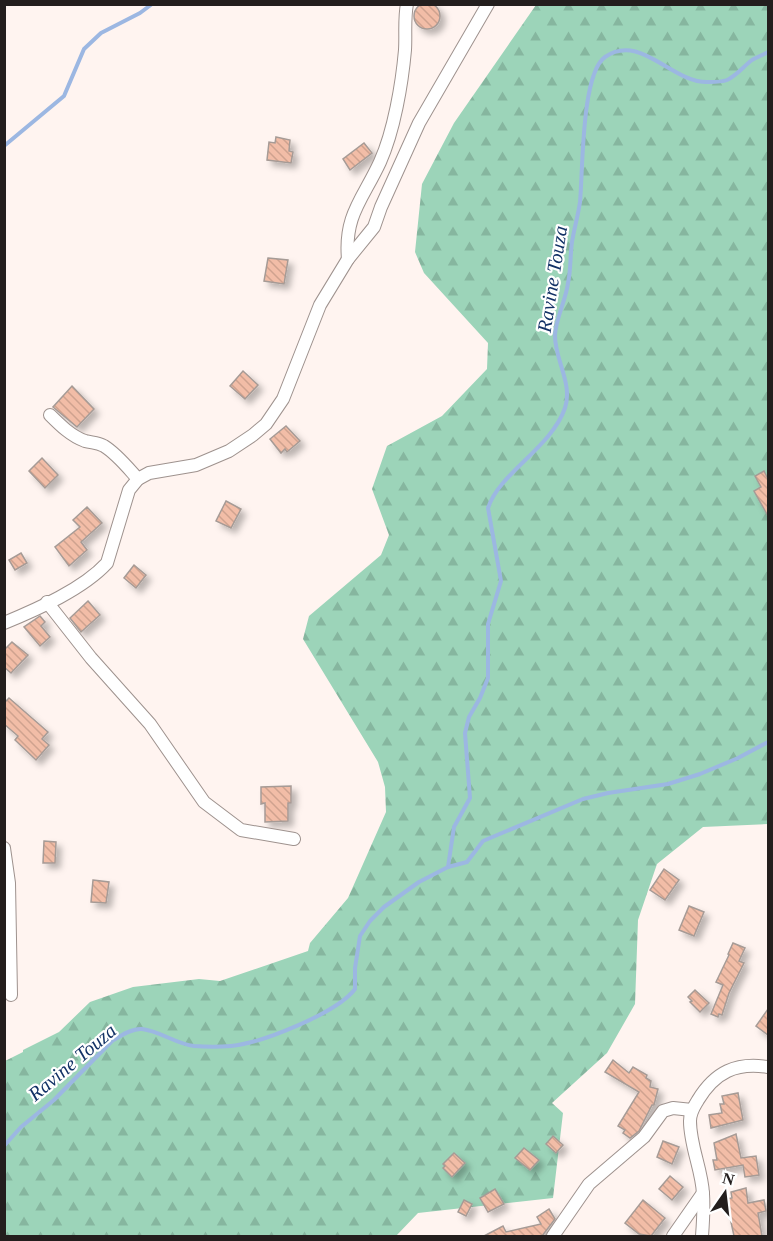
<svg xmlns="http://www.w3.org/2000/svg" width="773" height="1241" font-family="'Times New Roman',serif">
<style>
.forest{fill:url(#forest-firs)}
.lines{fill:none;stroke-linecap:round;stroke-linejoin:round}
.stream{stroke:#9cb7e2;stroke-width:4}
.building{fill:url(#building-back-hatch);stroke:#a69b96;stroke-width:1.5;filter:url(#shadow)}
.minor-casing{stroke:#9e928e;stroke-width:14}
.minor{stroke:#fff;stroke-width:12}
.labels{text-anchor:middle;stroke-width:4.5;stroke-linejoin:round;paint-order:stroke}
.water-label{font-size:20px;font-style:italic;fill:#133266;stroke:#fff}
</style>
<defs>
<pattern id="forest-firs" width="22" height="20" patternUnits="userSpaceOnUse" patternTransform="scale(1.5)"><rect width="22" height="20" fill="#9cd4b9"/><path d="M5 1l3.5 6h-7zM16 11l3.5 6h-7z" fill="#86b69f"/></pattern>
<pattern id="building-back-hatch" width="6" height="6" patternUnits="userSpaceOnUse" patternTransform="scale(1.5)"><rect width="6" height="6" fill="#f2bda7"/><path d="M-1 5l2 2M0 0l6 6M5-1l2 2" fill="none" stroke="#cfa28f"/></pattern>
<filter id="shadow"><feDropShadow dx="5" dy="5" stdDeviation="3" flood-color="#0004"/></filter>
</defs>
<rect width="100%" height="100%" fill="#fff4f0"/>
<path class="forest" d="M536,5H768V824L703,827L657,864L638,920L635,1004L607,1053L552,1103L563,1113L553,1198L418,1213L396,1236H5V1061L23,1052V1050L59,1032L90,1002L133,987L199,979L220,981L308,951L310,943L348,898L386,812L385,787L378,762L303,639L309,616L381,555L389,535L372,489L387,446L442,416L487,369L488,343L424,273L415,252L422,184L454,123Z"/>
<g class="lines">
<g class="stream">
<path d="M4,146L64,96L84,49L101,33L140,13L152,4"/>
<path d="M448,867L454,827L470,798L465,733L469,717L480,698L488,678V624L501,581L488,508C500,472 551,448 565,408C573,384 555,360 555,336C555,320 566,300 568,283C571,270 570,256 572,242C574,229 578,216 580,202C583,172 581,74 605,57C641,32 672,84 709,82C714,82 722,82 727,80C736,76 744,66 752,60C757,57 763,55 768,52"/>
<path d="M4,1146L21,1127L54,1100L112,1041C120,1036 132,1028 142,1029C160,1031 176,1044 194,1046C206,1047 220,1047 231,1046C262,1043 337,1013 355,989V968L360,936L370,921L384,907L419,882L448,867L467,862L483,841L583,799L608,793L668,784L700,774L738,758L768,742"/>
</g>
</g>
<g class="building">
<circle cx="427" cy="16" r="13"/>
<path d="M276,137L290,140L289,151L293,152L291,163L267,160L269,142L275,143Z"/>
<path d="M364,143L372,153L350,170L343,159Z"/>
<path d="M268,258L288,260L284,284L264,281Z"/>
<path d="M243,371L258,385L245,399L230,386Z"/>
<path d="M72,386L94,409L77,427L53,407Z"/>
<path d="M286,426L300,441L287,452L285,449L281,453L270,439Z"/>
<path d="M42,458L58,475L45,488L29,471Z"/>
<path d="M764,471L768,479V516L754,491L761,487L755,476Z"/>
<path d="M226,501L241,509L231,528L216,521Z"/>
<path d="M87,507L102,523L81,542L87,550L69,566L55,547L80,527L73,520Z"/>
<path d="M21,553L27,563L15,570L9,560Z"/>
<path d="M134,565L146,575L136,588L124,578Z"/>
<path d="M88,601L100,615L81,632L70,618Z"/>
<path d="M40,616L45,622L41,626L50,637L40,646L24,627Z"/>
<path d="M12,642L28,655L11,673L4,667V650Z"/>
<path d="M9,698L48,732L42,739L49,745L36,760L15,740L18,736L4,724V703Z"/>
<path d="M291,786V803H288V821L265,822V803L261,804V787Z"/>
<path d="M44,841L56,842L55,863H43Z"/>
<path d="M664,869L679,880L665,900L650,890Z"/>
<path d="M93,880L109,882L106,903L91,902Z"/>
<path d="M689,906L704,912L694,936L679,930Z"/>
<path d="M733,943L745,948L739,961L744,963L729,993L722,1015L719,1014L718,1017L711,1014L723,985L716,982L729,955L728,954Z"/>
<path d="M695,990L709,1003L700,1012L690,1002L692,1001L688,997Z"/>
<path d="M768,1009V1035L756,1026Z"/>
<path d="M613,1060L629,1073L633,1067L647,1075L646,1078L651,1081L650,1087L658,1089L654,1105H652L639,1131L630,1138L623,1133L625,1130L618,1126L639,1092L605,1072Z"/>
<path d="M738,1093L743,1120L711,1128L709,1115L722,1113L720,1104H724L722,1096Z"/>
<path d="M736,1134L741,1158L756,1156L759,1175L745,1177L743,1165L715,1170L713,1160H717L714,1143Z"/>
<path d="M553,1136L563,1145L556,1153L546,1144Z"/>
<path d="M663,1141L679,1147L672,1164L657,1157Z"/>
<path d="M524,1148L539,1160L530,1170L515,1158Z"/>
<path d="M454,1153L465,1163L452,1177L443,1168L445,1166L443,1164Z"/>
<path d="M670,1176L683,1187L672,1200L659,1189Z"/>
<path d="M746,1188L748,1203L764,1200L766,1211L758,1213L762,1236H734L726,1199L732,1198L731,1192Z"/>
<path d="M495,1189L504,1204L488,1212L480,1198Z"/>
<path d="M464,1200L472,1204L466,1216L458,1212Z"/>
<path d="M643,1200L665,1218L651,1236L639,1234L625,1223Z"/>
<path d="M549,1209L555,1219L542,1236H484L503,1226L506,1232L541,1224L537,1217Z"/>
</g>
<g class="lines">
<defs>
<g id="minor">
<path d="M348,259C344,215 363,199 380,162C394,131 402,84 405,50C406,35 404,19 407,4"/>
<path d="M50,415C60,425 71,436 85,441C92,443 97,442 104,446C117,454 128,468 138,479"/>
<path d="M47,602L91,658L150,724L204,802L241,830L294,839"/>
<path d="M4,623C38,609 83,589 107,563L129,490L138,479L149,473L196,465L229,451L253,435L266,424L283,399L320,305L348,259L374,227L381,207L419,123L488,4"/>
<path d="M4,848L9,883L11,995"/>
<path d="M553,1236L589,1184L644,1137L663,1111L673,1108L692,1110"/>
<path d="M673,1236L703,1193"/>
<path d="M702,1236C703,1223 704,1208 703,1194C702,1170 690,1146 690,1121C690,1112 694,1107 698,1100C715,1072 736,1062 768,1067"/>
</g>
</defs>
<use href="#minor" class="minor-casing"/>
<use href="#minor" class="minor"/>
</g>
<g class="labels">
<g class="water-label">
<text transform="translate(552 279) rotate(-81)" y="7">Ravine Touza</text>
<text transform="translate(72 1062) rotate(-40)" y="7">Ravine Touza</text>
</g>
</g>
<rect width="773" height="1241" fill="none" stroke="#231e1d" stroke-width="12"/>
<g transform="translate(725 1193) rotate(14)" stroke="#ffffff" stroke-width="4.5" paint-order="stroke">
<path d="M0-4.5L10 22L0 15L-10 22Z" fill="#231e1d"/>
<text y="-9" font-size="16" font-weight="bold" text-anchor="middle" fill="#231e1d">N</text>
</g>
</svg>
